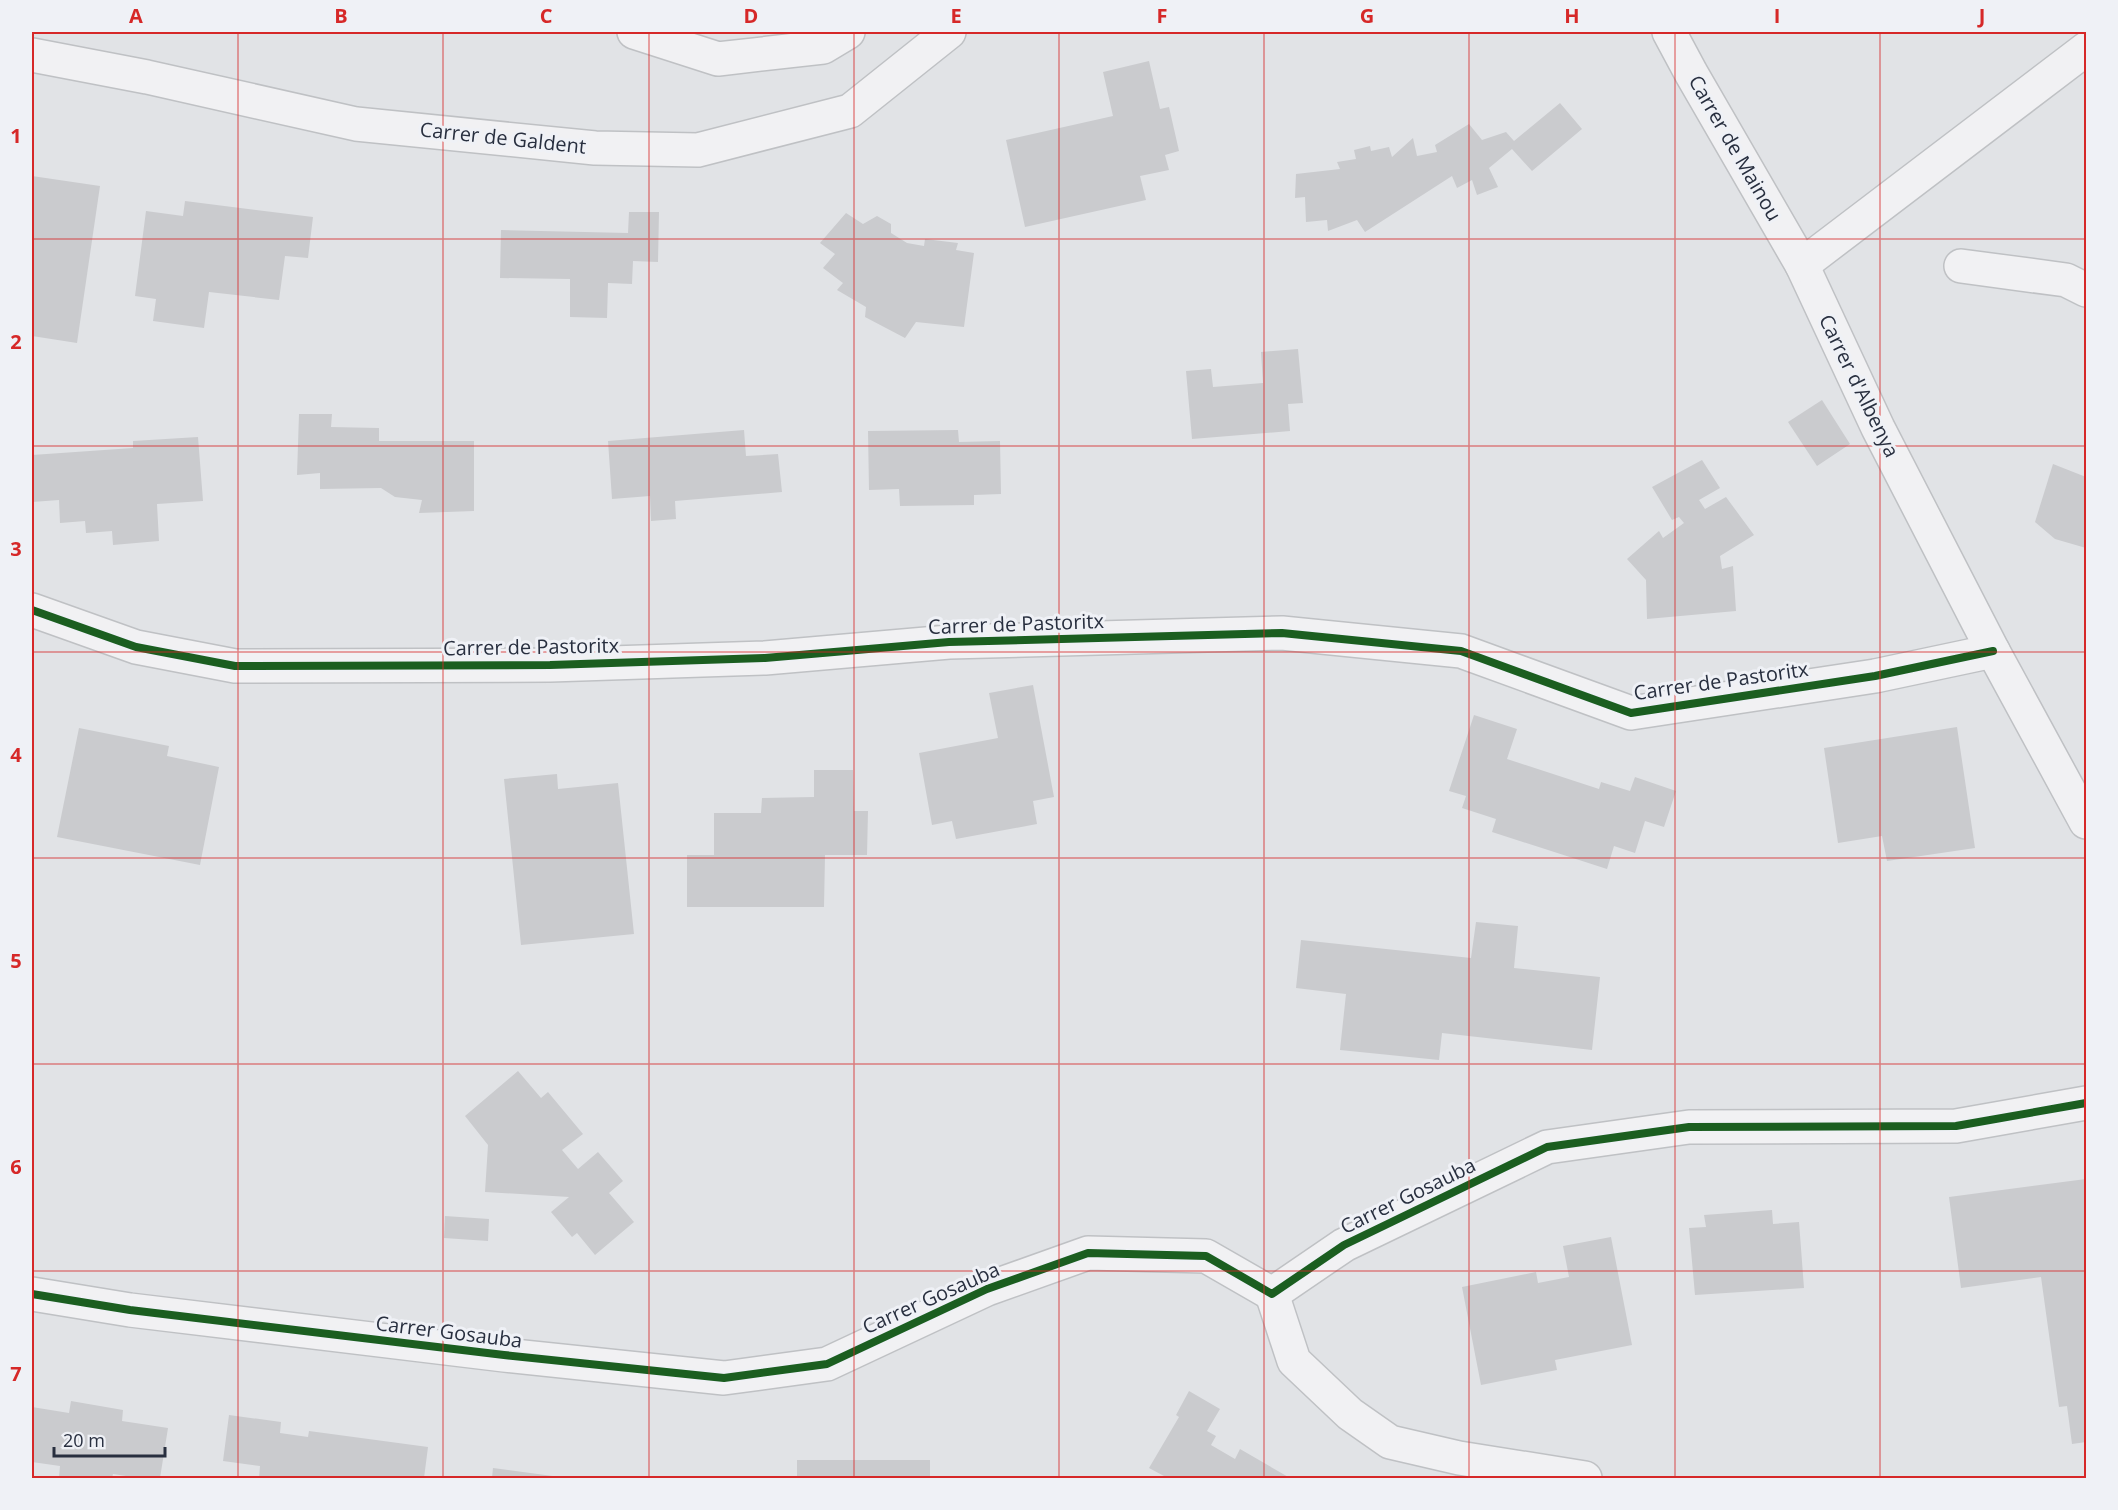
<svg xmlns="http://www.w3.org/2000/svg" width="2118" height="1510" font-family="'Open Sans',sans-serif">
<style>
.building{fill:#cacbce}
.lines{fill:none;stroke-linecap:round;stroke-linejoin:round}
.minor-casing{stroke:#bfc1c4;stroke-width:36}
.minor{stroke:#f1f1f3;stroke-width:33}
.cycleway-casing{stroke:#eff1f6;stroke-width:11}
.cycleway{stroke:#1b5e20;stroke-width:8}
.grid{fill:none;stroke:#d62828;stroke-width:1.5;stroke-opacity:0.55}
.labels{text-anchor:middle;stroke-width:6;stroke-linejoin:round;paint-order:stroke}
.street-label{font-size:20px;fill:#282f3f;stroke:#eff1f6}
.neatline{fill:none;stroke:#d62828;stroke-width:2}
.grid-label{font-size:20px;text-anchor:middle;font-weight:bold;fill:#d62828}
</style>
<rect width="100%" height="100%" fill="#e1e3e6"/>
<g class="building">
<path d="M1149,61L1160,109L1169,107L1179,151L1165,155L1169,170L1140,176L1146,200L1025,227L1006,140L1113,116L1103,72Z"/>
<path d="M1560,103L1582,129L1532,171L1512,149L1489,168L1498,187L1477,195L1472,180L1457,188L1452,176L1365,232L1357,220L1328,231L1327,220L1306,222L1305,197L1295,198L1296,174L1340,169L1337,162L1356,159L1354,150L1370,146L1371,151L1389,147L1392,157L1413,138L1417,156L1437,152L1435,145L1469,124L1482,140L1506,132L1514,141Z"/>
<path d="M32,176L100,186L77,343L32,336Z"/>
<path d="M185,201L313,217L308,258L285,256L279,300L209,292L204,328L153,321L156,299L135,296L146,211L183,216Z"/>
<path d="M629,212H659L658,262L633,261L632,284L608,283L607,318L570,317V279L500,278L501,230L628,233Z"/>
<path d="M846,213L863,224L877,216L891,224V233L907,243L924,246L925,239L958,243L956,250L974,253L964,327L916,322L905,338L865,317L866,307L837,290L843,283L823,268L835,254L820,243Z"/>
<path d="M1298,349L1303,403L1288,404L1290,431L1192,439L1186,371L1211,369L1213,387L1263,383L1261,352Z"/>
<path d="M1822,400L1850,444L1817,466L1788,422Z"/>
<path d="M299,414H332L331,427L379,428V441H474V511L419,513L422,500L395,497L381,488L320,489V473L297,475Z"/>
<path d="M744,430L746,456L778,454L782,492L675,501L676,519L651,521L650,496L612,499L608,441Z"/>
<path d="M958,430L959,442L1000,441L1001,494L974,495V505L900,506L899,489L869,490L868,431Z"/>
<path d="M198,437L203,501L157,504L159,541L113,545L112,531L86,533L85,521L60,523L59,500L32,502V455L133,448V441Z"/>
<path d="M1702,460L1720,488L1699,500L1705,509L1726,497L1754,535L1720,556L1722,569L1733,566L1736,611L1647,619L1646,580L1627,559L1659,531L1663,538L1684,523L1679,517L1672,520L1652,487Z"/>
<path d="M2053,464L2086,477V548L2055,539L2035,522Z"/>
<path d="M1033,685L1054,797L1033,801L1037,824L956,839L952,821L932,825L919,753L998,738L989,693Z"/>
<path d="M1474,715L1517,729L1507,759L1599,789L1601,782L1630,791L1635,777L1676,791L1664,827L1645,821L1635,853L1614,846L1607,869L1492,832L1496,819L1462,808L1466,796L1449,791Z"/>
<path d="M1957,727L1975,848L1887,861L1882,836L1838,843L1824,748Z"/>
<path d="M79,728L169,746L167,756L219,767L200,865L57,837Z"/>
<path d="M814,770H853L854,811H868L867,855H825L824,907H687V855H714V813H761L762,798L814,797Z"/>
<path d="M557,774L558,789L618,783L634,934L521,945L504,779Z"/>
<path d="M1476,922L1518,926L1514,968L1600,977L1592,1050L1442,1033L1439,1060L1340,1050L1346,994L1296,988L1301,940L1471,958Z"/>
<path d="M518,1071L541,1098L548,1092L583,1134L562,1150L578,1169L598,1152L623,1181L609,1193L634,1222L595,1255L577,1233L572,1237L551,1212L569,1197L485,1192L488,1145L465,1116Z"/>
<path d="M2086,1179V1442L2072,1444L2067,1406L2059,1407L2041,1277L1961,1288L1949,1197Z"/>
<path d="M1772,1210L1773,1224L1799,1222L1804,1288L1695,1295L1689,1228L1706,1227L1704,1215Z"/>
<path d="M445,1216L489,1219L488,1241L444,1238Z"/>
<path d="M1611,1237L1632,1345L1555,1360L1557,1370L1481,1385L1462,1287L1536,1272L1538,1283L1569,1277L1563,1246Z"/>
<path d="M1189,1391L1220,1409L1207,1431L1216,1436L1211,1445L1235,1459L1240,1449L1290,1478H1162L1164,1476L1149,1468L1179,1417L1176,1415Z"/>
<path d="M71,1401L123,1410L122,1421L168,1428L160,1478H139L113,1474L112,1478H68L59,1477L60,1466L32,1462V1407L69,1413Z"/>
<path d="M229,1415L281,1422L280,1433L308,1437L309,1431L428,1447L424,1478H259L260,1466L223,1461Z"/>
<rect x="797" y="1460" width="133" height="18"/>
<path d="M493,1468L560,1477V1478H492Z"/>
</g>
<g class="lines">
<defs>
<g id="minor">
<path d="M634,32L718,59L823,47L848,32"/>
<path d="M1669,32L1691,73L1802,265L1878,428L1993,651L2086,822"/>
<path d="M32,55L147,77L356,124L595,148L698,150L850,111L949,32"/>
<path d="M1802,265L2086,49"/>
<path d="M1961,266L2066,280L2086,290"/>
<path d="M32,610L136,647L235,666L550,665L765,658L949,642L1282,633L1461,651L1631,713L1875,676L1993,651"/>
<path d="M32,1294L130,1310L504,1355L724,1378L827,1364L987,1289L1088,1253L1206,1256L1272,1294L1344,1245L1547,1147L1689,1127L1956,1126L2086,1103"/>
<path d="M1272,1294L1294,1361L1350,1414L1390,1442L1459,1458L1585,1478"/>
</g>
</defs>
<use href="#minor" class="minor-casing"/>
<use href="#minor" class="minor"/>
<defs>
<g id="cycleway">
<path d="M32,610L136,647L235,666L550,665L765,658L949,642L1282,633L1461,651L1631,713L1875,676L1993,651"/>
<path d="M32,1294L130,1310L504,1355L724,1378L827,1364L987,1289L1088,1253L1206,1256L1272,1294L1344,1245L1547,1147L1689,1127L1956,1126L2086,1103"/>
</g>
</defs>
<use href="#cycleway" class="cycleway-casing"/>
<use href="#cycleway" class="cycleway"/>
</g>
<path class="grid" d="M238,32V1478M443,32V1478M649,32V1478M854,32V1478M1059,32V1478M1264,32V1478M1469,32V1478M1675,32V1478M1880,32V1478M32,239H2086M32,446H2086M32,652H2086M32,858H2086M32,1064H2086M32,1271H2086"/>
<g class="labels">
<g class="street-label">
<text transform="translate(503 138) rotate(6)" y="7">Carrer de Galdent</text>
<text transform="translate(1735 148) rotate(60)" y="7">Carrer de Mainou</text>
<text transform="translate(1859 386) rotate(64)" y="7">Carrer d'Albenya</text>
<text transform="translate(1016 624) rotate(-2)" y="7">Carrer de Pastoritx</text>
<text transform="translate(531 647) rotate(-1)" y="7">Carrer de Pastoritx</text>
<text transform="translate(1721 681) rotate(-8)" y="7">Carrer de Pastoritx</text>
<text transform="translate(1408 1196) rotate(-26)" y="7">Carrer Gosauba</text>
<text transform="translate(931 1298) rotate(-24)" y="7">Carrer Gosauba</text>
<text transform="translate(449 1332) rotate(7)" y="7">Carrer Gosauba</text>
</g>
</g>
<rect width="2118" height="1510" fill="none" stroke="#eff1f6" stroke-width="66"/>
<path d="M54 1447v9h111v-9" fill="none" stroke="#282f3f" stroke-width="3"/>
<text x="63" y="1447" font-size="18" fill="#282f3f" stroke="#eff1f6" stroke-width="4.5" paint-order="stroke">20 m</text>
<rect x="33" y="33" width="2052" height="1444" class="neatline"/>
<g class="grid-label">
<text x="136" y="23">A</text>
<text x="341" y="23">B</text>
<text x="546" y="23">C</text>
<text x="751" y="23">D</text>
<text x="956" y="23">E</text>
<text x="1162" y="23">F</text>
<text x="1367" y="23">G</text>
<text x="1572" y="23">H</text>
<text x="1777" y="23">I</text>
<text x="1982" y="23">J</text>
<text x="16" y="143">1</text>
<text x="16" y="349">2</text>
<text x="16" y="556">3</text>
<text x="16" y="762">4</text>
<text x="16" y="968">5</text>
<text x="16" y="1174">6</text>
<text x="16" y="1381">7</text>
</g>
</svg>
